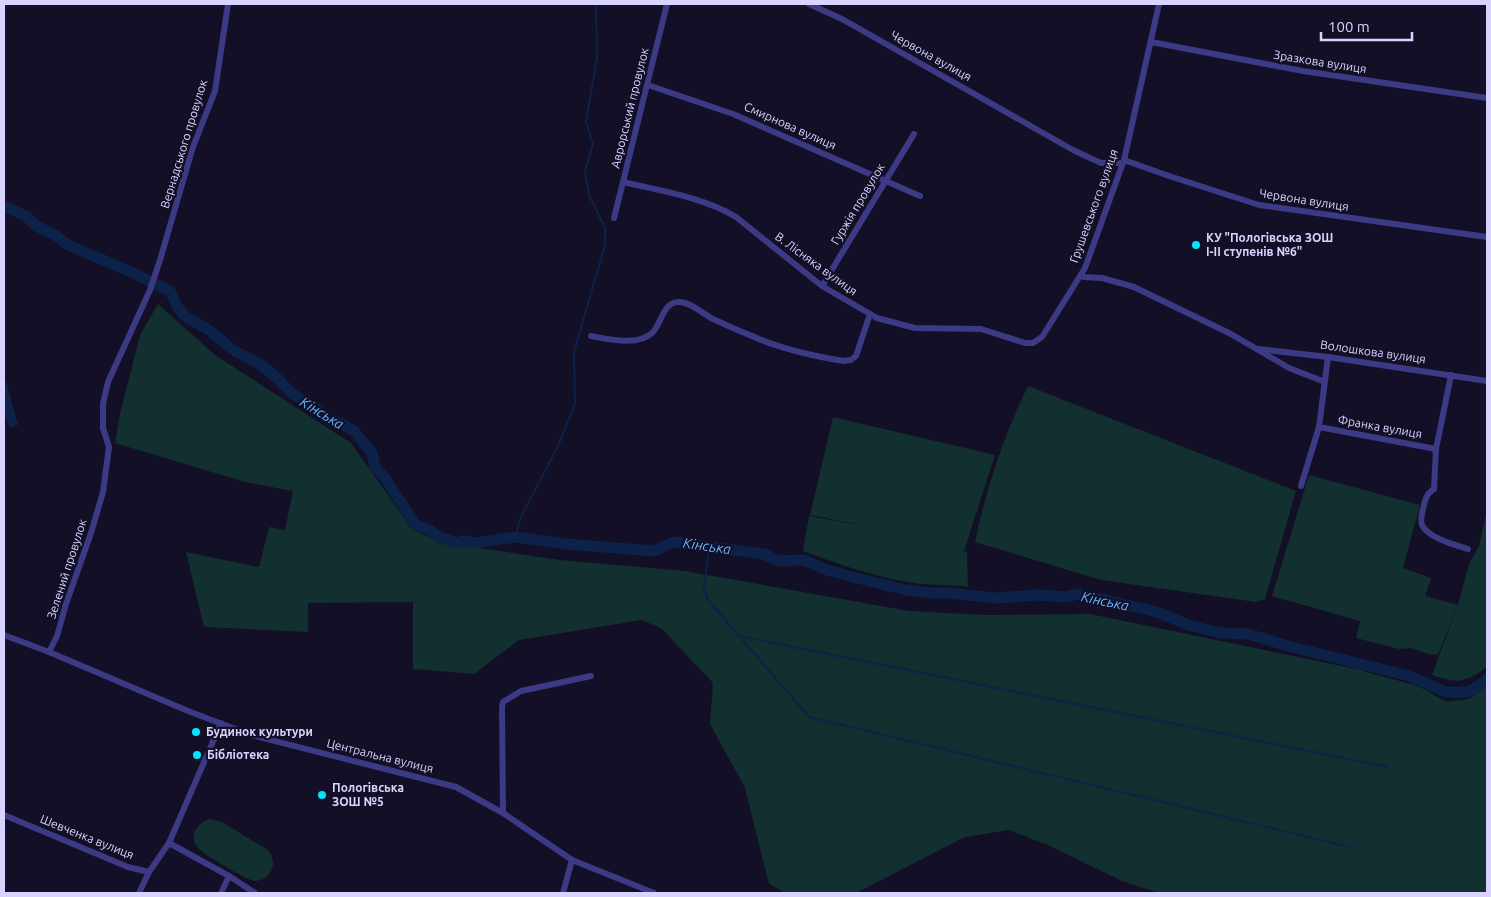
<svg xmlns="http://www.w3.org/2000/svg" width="1491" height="897" font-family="Ubuntu,sans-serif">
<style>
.green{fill:#12302f}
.water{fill:#0c2248}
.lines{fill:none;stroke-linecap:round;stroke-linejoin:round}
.stream{stroke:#0c2248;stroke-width:2}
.river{stroke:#0c2248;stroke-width:11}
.minor{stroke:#3d3a85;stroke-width:6}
.poi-dot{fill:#00e5ff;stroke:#130f26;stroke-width:2}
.labels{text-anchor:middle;stroke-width:4.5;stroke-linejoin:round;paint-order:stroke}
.street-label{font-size:12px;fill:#d9d4ff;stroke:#130f26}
.poi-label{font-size:12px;font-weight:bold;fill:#d9d4ff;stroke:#130f26;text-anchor:start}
.water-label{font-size:14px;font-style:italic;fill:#62b6ff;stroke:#130f26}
</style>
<rect width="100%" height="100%" fill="#130f26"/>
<g class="green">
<path d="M158,304L215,355L351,443L412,529L439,542L560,560L685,571L909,611L985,615L1090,614L1361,670C1382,678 1405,680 1426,690C1433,694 1440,699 1447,702C1453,700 1457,701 1463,700C1472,699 1480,691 1487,686V893H1160L1124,882L1050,846L1009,830L965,837L856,893H786L769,884L745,788L710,724L713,683L662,629L642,620L519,640L474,674L413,669V602L308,603V632L204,627L186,552L259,567L269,527L285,530L293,491L245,482L115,443L120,414L140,335Z"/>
<path d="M1028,386L1296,491L1265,599L1256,602L1101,580L975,542C986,489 1004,435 1028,386Z"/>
<path d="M833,417L995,455L964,551L967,552L968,587C950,584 932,586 914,583C876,578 839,564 803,551L809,516L877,528L810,515Z"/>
<path d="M1309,475L1420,505L1403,568L1431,578L1425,596L1458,605L1438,655L1428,654L1412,648L1399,649L1356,638L1360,621L1272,596Z"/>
<path d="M1487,510V667C1464,683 1459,684 1432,675L1458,605L1469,564L1479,546Z"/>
<path d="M210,819L222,822L268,850C273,856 275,864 271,871C268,877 261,881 255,881C248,881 203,854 198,848C188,837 197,822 210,819Z"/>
</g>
<path class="water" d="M4,374L18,425L10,428L4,413Z"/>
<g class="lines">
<g class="stream">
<path d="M515,537L521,517L558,446L575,404L574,352L605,245V228L589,195L585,172L593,144L586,122L597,57L596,4"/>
<path d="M709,547L704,588L708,600L809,717L1350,847"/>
<path d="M739,636L1388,767"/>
</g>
<path class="river" d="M4,206L26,216L36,226L55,235L68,245L129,271L170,291L178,308L186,317L209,330L233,350L263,366L279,380L292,394L313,406L329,420L340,423L354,431L372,453L375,467L384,477L416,525L430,530L439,537L457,543L463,541L476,543L515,537L566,544L654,551L674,542L764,554L778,561L804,560L827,570L853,577L906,590L930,593H949L995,598L1039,595L1065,597L1079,594L1157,612L1191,626L1221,633L1248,634L1292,647L1409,676L1446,692H1466L1474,689L1487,679"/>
<g class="minor">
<path d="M809,4L842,19L1073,150L1101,163H1123"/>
<path d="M1151,42L1303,71L1487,98"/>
<path d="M648,85L733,114L920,196"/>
<path d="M1124,160L1169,176L1259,205L1487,237"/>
<path d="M623,182C661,191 702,197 736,217L822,286L877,318L915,328L981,329L1025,343H1033L1042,337L1085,268L1124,160L1159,4"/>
<path d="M614,218L667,4"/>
<path d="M1081,276L1084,277L1102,278L1134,287L1231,334L1289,368L1325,382"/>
<path d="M822,286L914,134"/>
<path d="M591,336C608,339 639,347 653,332C662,322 663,302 679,302C691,302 703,314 713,319C726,325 739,331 752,336C781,349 813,356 844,361L851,360L856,356L870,314"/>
<path d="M1258,349L1328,357L1487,381"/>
<path d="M1451,375L1436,449L1434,489C1426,494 1425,500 1423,509C1422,514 1420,520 1422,525C1428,538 1455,545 1468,549"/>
<path d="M1319,427L1436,449"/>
<path d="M1301,486L1319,427L1328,357"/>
<path d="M4,635L49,652L188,711L251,735L456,787L503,813L572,860L654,893"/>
<path d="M49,652L57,636L66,604L91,533L103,492L109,447L103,428V404L108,382L150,290L160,260L193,147L215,91L228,4"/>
<path d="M503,813L502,707L503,702L521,691L591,676"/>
<path d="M4,815L128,867L149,872L169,843L229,876L255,893"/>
<path d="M169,843L221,723"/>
<path d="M139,893L149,872"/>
<path d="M221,893L229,876"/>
<path d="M563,893L572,860"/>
</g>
</g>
<g class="poi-dot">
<circle cx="1196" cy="245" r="5"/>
<circle cx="196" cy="732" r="5"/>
<circle cx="197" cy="755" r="5"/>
<circle cx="322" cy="795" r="5"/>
</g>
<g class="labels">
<g class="street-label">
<text transform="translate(931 56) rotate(29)" y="4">Червона вулиця</text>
<text transform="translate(1320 62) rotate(9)" y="4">Зразкова вулиця</text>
<text transform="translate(630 108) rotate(-76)" y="4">Аврорський провулок</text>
<text transform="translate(790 126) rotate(24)" y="4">Смирнова вулиця</text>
<text transform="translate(184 144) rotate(-73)" y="4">Вернадського провулок</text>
<text transform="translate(1304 200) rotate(9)" y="4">Червона вулиця</text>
<text transform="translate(858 204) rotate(-59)" y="4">Гуржія провулок</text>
<text transform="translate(1094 206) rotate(-70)" y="4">Грушевського вулиця</text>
<text transform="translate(816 264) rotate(36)" y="4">В. Лісняка вулиця</text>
<text transform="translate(1373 352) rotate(8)" y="4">Волошкова вулиця</text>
<text transform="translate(1380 427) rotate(10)" y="4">Франка вулиця</text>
<text transform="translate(67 569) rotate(-72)" y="4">Зелений провулок</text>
<text transform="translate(380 756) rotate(14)" y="4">Центральна вулиця</text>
<text transform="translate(87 837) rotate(22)" y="4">Шевченка вулиця</text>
</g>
<g class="poi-label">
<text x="1206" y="242">КУ "Пологівська ЗОШ<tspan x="1206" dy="14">І-ІІ ступенів №6"</tspan></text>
<text x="206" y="736">Будинок культури</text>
<text x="207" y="759">Бібліотека</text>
<text x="332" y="792">Пологівська<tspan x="332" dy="14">ЗОШ №5</tspan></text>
</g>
<g class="water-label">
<text transform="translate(322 413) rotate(31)" y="5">Кінська</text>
<text transform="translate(707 546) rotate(8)" y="5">Кінська</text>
<text transform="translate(1105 601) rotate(12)" y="5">Кінська</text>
</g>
</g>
<rect width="1491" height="897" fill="none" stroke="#d9d4ff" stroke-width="10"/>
<path d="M1321 32v8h91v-8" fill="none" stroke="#d9d4ff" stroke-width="2.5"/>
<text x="1328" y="32" font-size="15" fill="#d9d4ff" stroke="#130f26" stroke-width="4" paint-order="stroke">100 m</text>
</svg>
